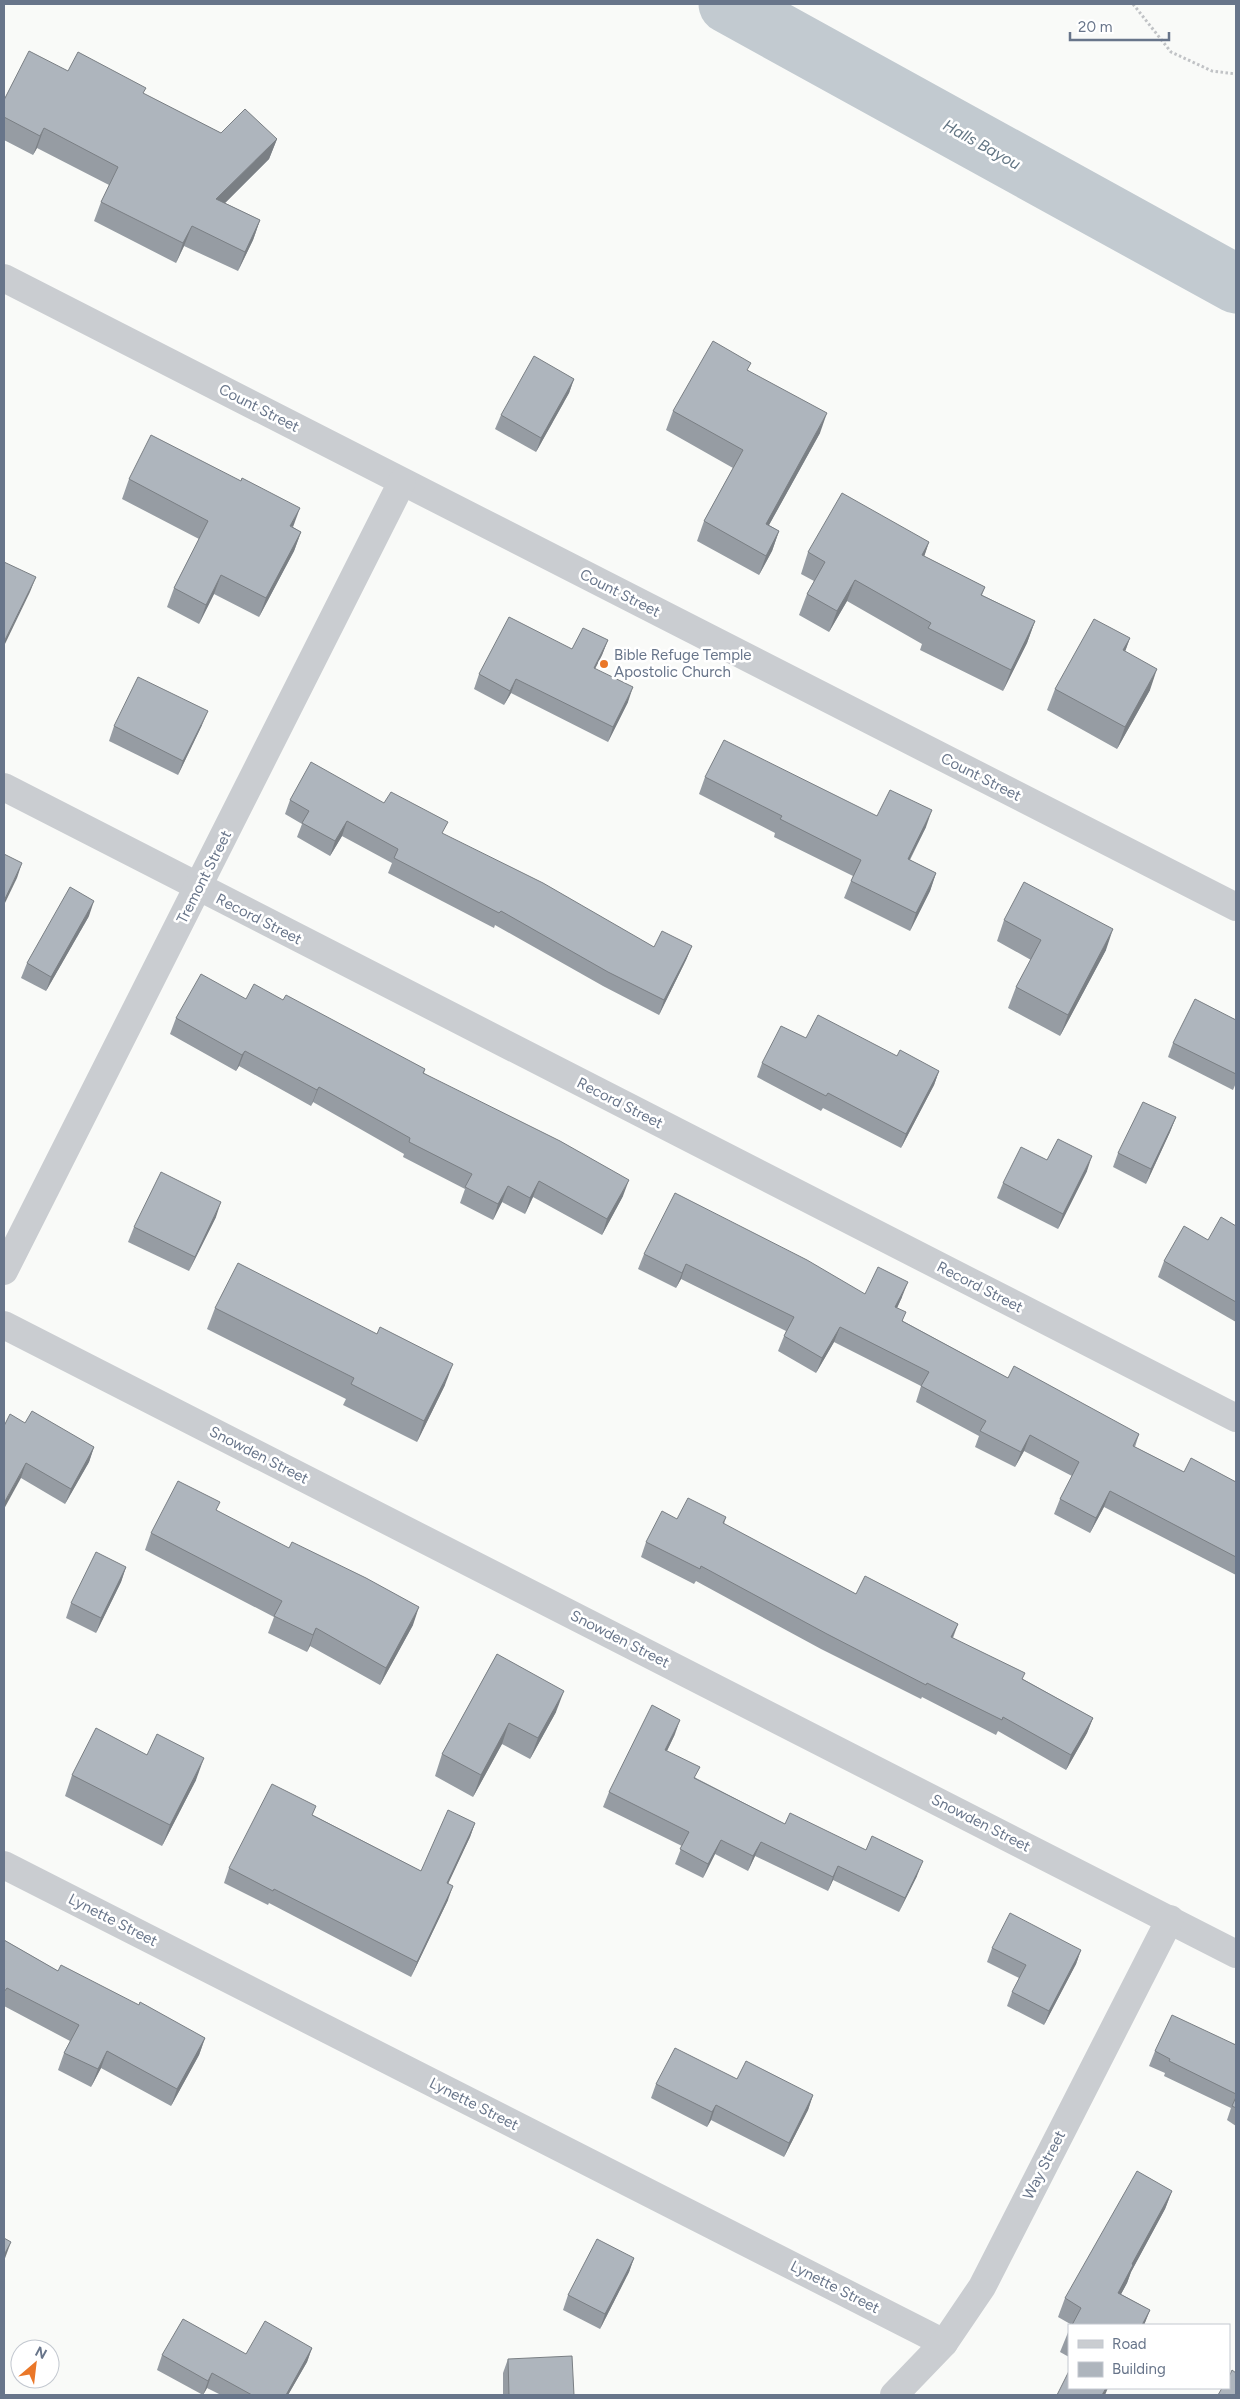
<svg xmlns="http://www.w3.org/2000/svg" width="1240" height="2399" font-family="Figtree,sans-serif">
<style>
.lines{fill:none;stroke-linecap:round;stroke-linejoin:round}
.river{stroke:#c2cad0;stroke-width:59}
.path{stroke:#c1c3c6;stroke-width:3;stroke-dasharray:2.5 2.5;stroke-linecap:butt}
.street{stroke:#cacdd1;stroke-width:28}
.wall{fill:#969ca3}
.shaded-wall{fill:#7a7f84}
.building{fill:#aeb5bd;stroke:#7a7f84}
.poi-dot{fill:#ea7728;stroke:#fff;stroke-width:2}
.labels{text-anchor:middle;stroke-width:5;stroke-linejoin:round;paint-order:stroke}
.street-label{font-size:15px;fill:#68758a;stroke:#fff}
.poi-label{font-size:15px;fill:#68758a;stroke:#fff;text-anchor:start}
.water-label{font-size:16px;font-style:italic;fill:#637684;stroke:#fff}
</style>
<rect width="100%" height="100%" fill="#f9faf8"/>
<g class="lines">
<path class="river" d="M728,4L1236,284"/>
<path class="path" d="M1133,4L1171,52L1212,71L1236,74"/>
<g class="street">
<path d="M4,278L1236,907"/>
<path d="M4,787L1236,1418"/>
<path d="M4,1271L402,482"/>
<path d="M4,1325L1236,1954"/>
<path d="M4,1865L944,2343"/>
<path d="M894,2395L944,2343L982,2287L1170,1919"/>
</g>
</g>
<g class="wall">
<path d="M68,71L144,94L221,133L277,139L269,159L225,203L260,220L253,240L238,271L184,246L176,263L94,221L101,202L109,185L37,148L33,155L4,140V100Z"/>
<path d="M748,370L820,433L769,525L779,531L772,551L759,575L697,541L704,521L733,468L666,430L673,411Z"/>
<path d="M574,379L569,393L536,452L495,429L501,415Z"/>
<path d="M129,479L293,527L301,532L294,551L259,617L214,594L199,624L167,607L174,588L199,539L122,499Z"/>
<path d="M929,542L924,556L985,587L982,595L1035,621L1027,643L1003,691L920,650L922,644L847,601L829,632L799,615L807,594L814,581L801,574L808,552Z"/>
<path d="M1130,638L1125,651L1150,690L1117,749L1047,710L1055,689Z"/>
<path d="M608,640L602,655L595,669L628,702L608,742L511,693L504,705L474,689L479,674L572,649Z"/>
<path d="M202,725L178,775L109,741L114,726Z"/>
<path d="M705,777L877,816L926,827L910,860L936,873L930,891L910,931L844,898L853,876L774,837L775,833L699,794Z"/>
<path d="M290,800L384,803L654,947L692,946L686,960L659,1015L603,986L495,925L494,928L388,873L392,863L342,836L330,856L297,837L302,824L285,814Z"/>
<path d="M89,916L46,991L21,978L27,963Z"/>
<path d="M1004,920L1106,950L1060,1036L1008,1008L1016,987L1031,960L997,941Z"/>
<path d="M246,999L283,1000L425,1069L424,1073L623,1196L602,1235L533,1197L525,1214L502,1202L493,1220L460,1203L465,1189L403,1157L404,1154L313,1102L311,1106L239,1066L236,1071L170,1034L176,1018Z"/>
<path d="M1236,1020V1083L1233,1090L1168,1057L1173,1043Z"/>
<path d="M806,1038L897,1056L939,1071L934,1085L901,1148L823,1108L821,1111L757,1077L762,1063Z"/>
<path d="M1176,1117L1170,1132L1146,1184L1113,1167L1118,1153Z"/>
<path d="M1047,1160L1087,1171L1058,1229L997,1198L1003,1183Z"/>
<path d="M216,1217L189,1271L128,1242L134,1227Z"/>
<path d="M1236,1226V1322L1158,1277L1164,1261Z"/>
<path d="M644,1254L865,1294L902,1297L897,1308L903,1321L1008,1378L1139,1434L1135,1447L1184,1472L1236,1482V1575L1104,1507L1090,1533L1054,1514L1060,1499L1072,1476L1024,1451L1015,1467L975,1447L979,1436L916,1402L921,1386L834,1342L816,1373L778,1351L786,1331L681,1279L676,1288L638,1269Z"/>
<path d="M215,1308L445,1385L417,1442L343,1405L346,1399L207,1329Z"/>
<path d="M25,1423L94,1447L89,1462L65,1504L21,1478Z"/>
<path d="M217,1511L413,1625L380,1685L310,1646L307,1652L268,1633L274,1617L145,1550L151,1533Z"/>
<path d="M726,1517L724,1524L856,1594L958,1624L953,1638L1023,1679L1093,1718L1087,1733L1066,1770L998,1731L996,1735L922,1697L921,1699L821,1649L696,1581L694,1584L641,1557L646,1542L677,1519Z"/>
<path d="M126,1567L121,1582L96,1633L66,1618L71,1603Z"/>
<path d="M497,1654L556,1712L530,1759L502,1744L473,1797L435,1776L442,1754Z"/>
<path d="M675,1734L667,1751L696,1778L785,1824L917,1876L899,1912L833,1880L828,1891L755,1856L748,1871L715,1854L703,1878L675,1864L682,1846L603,1807L609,1792Z"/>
<path d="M72,1775L196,1780L162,1846L65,1796Z"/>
<path d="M313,1815L421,1871L475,1823L470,1837L448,1883V1900L411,1977L269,1903L268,1905L224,1883L229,1868Z"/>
<path d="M4,1940L58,1971L205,2038L199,2055L171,2106L101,2068L91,2087L58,2070L64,2053L70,2041L4,2006Z"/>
<path d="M992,1948L1081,1950L1076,1964L1044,2025L1007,2006L1012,1992L1019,1978L987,1962Z"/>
<path d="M1236,2045V2126L1227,2120L1231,2108L1164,2076L1165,2073L1149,2066L1155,2051Z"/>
<path d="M737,2079L813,2095L808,2110L784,2157L711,2120L707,2127L651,2098L656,2084Z"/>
<path d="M1172,2191L1165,2209L1131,2272L1127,2283L1121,2294L1150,2310L1144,2325H1072L1058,2317L1065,2298Z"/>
<path d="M634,2258L629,2272L600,2329L563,2310L568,2295Z"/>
<path d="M1069,2330V2357L1060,2352Z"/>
<path d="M312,2348L307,2362L288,2395H221L207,2388L203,2395L157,2370L162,2355L246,2354Z"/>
<path d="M508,2359L574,2395H503V2373Z"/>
</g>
<g class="shaded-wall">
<path d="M44,128L37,148L33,155L40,136Z"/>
<path d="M277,139L269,159L209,219L216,199Z"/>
<path d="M260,220L253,240L238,271L245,252Z"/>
<path d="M192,226L184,246L176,263L183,243Z"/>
<path d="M574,379L569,393L536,452L541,438Z"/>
<path d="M827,413L820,433L759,543L766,524Z"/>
<path d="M300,508L293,527L290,526Z"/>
<path d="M779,531L772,551L759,575L766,556Z"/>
<path d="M301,532L294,551L259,617L266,598Z"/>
<path d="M929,542L922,563V555Z"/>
<path d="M221,575L214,594L199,624L206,605Z"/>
<path d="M36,577L30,592L4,646V642Z"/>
<path d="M855,580L847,601L829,632L837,611Z"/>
<path d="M1035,621L1027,643L1003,691L1011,670Z"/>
<path d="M1130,638L1122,660L1123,650Z"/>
<path d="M608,640L602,655L588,682L594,668Z"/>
<path d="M1157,669L1150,690L1117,749L1125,727Z"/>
<path d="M516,679L511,693L504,705L510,691Z"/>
<path d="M633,687L628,702L608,742L613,727Z"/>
<path d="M208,711L202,725L178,775L183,761Z"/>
<path d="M932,810L926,827L901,876L908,859Z"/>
<path d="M347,821L342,836L330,856L335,841Z"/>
<path d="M22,863L17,878L4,905V901Z"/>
<path d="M936,873L930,891L910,931L916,913Z"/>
<path d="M94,901L89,916L46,991L51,977Z"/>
<path d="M1113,929L1106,950L1060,1036L1068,1015Z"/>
<path d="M692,946L686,960L659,1015L664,1000Z"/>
<path d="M245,1051L239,1066L236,1071L242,1055Z"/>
<path d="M939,1071L934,1085L901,1148L906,1134Z"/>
<path d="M319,1087L313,1102L311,1106L317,1090Z"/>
<path d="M1176,1117L1170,1132L1146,1184L1151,1169Z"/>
<path d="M1092,1156L1087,1171L1058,1229L1063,1214Z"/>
<path d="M629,1180L623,1196L602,1235L607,1219Z"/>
<path d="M539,1181L533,1197L525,1214L530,1198Z"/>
<path d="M508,1186L502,1202L493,1220L498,1204Z"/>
<path d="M221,1202L216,1217L189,1271L195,1257Z"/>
<path d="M686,1264L681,1279L676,1288L682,1273Z"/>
<path d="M908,1282L902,1297L890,1323L895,1307Z"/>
<path d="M840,1327L834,1342L816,1373L822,1358Z"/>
<path d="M453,1364L445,1385L417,1442L424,1421Z"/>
<path d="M1030,1435L1024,1451L1015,1467L1021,1452Z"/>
<path d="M94,1447L89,1462L65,1504L71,1489Z"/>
<path d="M26,1463L21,1478L4,1509V1503Z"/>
<path d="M1110,1491L1104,1507L1090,1533L1096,1518Z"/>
<path d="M126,1567L121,1582L96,1633L101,1618Z"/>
<path d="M419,1607L413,1625L380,1685L386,1668Z"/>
<path d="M958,1624L952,1638L951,1637Z"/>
<path d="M316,1628L310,1646L307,1652L313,1635Z"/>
<path d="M564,1691L556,1712L530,1759L538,1738Z"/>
<path d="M1093,1718L1087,1733L1066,1770L1071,1755Z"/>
<path d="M680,1720L675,1734L660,1765L665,1750Z"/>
<path d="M509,1723L502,1744L473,1797L481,1775Z"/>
<path d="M204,1758L196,1780L162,1846L170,1825Z"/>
<path d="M475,1823L470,1837L442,1897L447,1883Z"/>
<path d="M721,1840L715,1854L703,1878L708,1864Z"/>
<path d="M761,1842L755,1856L748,1871L753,1856Z"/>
<path d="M923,1861L917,1876L899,1912L905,1898Z"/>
<path d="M838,1866L833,1880L828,1891L833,1877Z"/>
<path d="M453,1886L448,1900L411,1977L417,1962Z"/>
<path d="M1081,1950L1076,1964L1044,2025L1049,2011Z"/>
<path d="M205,2038L199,2055L171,2106L177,2089Z"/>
<path d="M107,2051L101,2068L91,2087L98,2069Z"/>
<path d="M813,2095L808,2110L784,2157L789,2143Z"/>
<path d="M716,2105L711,2120L707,2127L712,2112Z"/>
<path d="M1172,2191L1165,2209L1131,2272L1127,2283L1112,2311L1118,2293L1132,2264Z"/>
<path d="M11,2242L4,2261V2262V2255Z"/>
<path d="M634,2258L629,2272L600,2329L605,2314Z"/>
<path d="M1150,2310L1144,2325H1142Z"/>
<path d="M312,2348L307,2362L288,2395H286Z"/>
<path d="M212,2373L207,2388L203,2395L208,2381Z"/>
<path d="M1106,2388H1108L1105,2395H1102Z"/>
</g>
<g class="building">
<path d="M29,51L68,71L78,52L146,88L143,93L221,133L245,109L277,139L216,199L260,220L245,252L192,226L183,243L101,202L118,167L44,128L40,136L4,117V100Z"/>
<path d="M713,341L751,363L747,370L827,413L766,524L779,531L766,556L704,521L743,450L673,411Z"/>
<path d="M534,356L574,379L541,438L501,415Z"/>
<path d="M151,435L241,481L242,478L300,508L290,526L301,532L266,598L221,575L206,605L174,588L208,521L129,479Z"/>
<path d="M842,493L929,542L922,555L985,587L981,595L1035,621L1011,670L928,628L931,623L855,580L837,611L807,594L825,562L808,552Z"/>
<path d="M4,562L36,577L4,642Z"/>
<path d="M509,617L572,649L583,628L608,640L594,668L633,687L613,727L516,679L510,691L479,674Z"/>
<path d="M1094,619L1130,638L1123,650L1157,669L1125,727L1055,689Z"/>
<path d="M138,677L208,711L183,761L114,726Z"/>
<path d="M724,740L877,816L890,790L932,810L908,859L936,873L916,913L851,881L861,860L780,819L782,816L705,777Z"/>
<path d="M311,762L384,803L391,792L448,822L442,833L543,883L654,947L662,931L692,946L664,1000L608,972L501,911L499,913L394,858L398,849L347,821L335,841L302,823L309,811L290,800Z"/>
<path d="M4,854L22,863L4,901Z"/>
<path d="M1024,882L1113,929L1068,1015L1016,987L1041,940L1004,920Z"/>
<path d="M70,887L94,901L51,977L27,963Z"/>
<path d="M201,974L246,999L254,984L283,1000L286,995L425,1069L423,1073L560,1141L629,1180L607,1219L539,1181L530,1198L508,1186L498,1204L465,1187L472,1174L409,1142L410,1138L319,1087L317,1090L245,1051L242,1055L176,1018Z"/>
<path d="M1195,999L1236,1020V1074L1173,1043Z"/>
<path d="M818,1015L897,1056L900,1050L939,1071L906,1134L828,1093L826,1096L762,1063L781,1026L806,1038Z"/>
<path d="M1143,1102L1176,1117L1151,1169L1118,1153Z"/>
<path d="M1058,1139L1092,1156L1063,1214L1003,1183L1021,1147L1047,1160Z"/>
<path d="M161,1172L221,1202L195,1257L134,1227Z"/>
<path d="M675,1193L807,1260L865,1294L878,1267L908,1282L895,1307L906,1312L902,1321L1008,1378L1014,1366L1139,1434L1133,1446L1184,1472L1191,1458L1236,1482V1557L1110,1491L1096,1518L1060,1499L1079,1462L1030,1435L1021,1452L980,1431L986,1421L921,1386L929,1372L840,1327L822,1358L784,1336L794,1317L686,1264L682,1273L644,1254Z"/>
<path d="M1221,1217L1236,1226V1302L1164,1261L1184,1226L1208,1240Z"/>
<path d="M238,1263L377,1334L380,1327L453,1364L424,1421L351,1384L354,1378L215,1308Z"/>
<path d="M32,1411L94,1447L71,1489L26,1463L4,1503V1426L10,1414L25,1423Z"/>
<path d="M178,1481L220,1502L216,1510L289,1548L292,1542L366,1578L419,1607L386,1668L316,1628L313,1635L274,1616L282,1601L151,1533Z"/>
<path d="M688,1498L726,1517L723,1523L856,1594L865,1576L958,1624L951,1637L1025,1673L1022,1679L1093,1718L1071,1755L1003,1717L1002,1720L927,1683L926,1685L827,1634L701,1566L700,1569L646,1542L662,1511L677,1519Z"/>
<path d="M96,1552L126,1567L101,1618L71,1603Z"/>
<path d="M497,1654L564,1691L538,1738L509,1723L481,1775L442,1754Z"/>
<path d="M652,1705L680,1720L665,1750L700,1767L694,1778L785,1824L790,1813L866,1850L872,1836L923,1861L905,1898L838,1866L833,1877L761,1842L753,1856L721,1840L708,1864L680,1849L689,1832L609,1792Z"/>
<path d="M96,1728L147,1755L157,1734L204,1758L170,1825L72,1775Z"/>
<path d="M272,1784L316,1806L312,1815L421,1871L448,1810L475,1823L447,1883L453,1886L417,1962L274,1889L273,1891L229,1868Z"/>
<path d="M1010,1913L1081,1950L1049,2011L1012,1992L1026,1965L992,1948Z"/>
<path d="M4,1940L58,1971L61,1965L139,2005L140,2002L205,2038L177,2089L107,2051L98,2069L64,2053L79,2025L7,1988L4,1992Z"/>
<path d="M1172,2015L1236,2045V2094L1169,2061L1170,2059L1155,2051Z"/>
<path d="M675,2048L737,2079L746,2061L813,2095L789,2143L716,2105L712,2112L656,2084Z"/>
<path d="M1236,2097V2108L1232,2106Z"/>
<path d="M1137,2171L1172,2191L1132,2264L1133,2265L1118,2293L1150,2310L1142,2325H1072L1081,2308L1065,2298Z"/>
<path d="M4,2238L11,2242L4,2255Z"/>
<path d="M597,2239L634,2258L605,2314L568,2295Z"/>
<path d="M183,2319L246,2354L265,2321L312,2348L286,2395H252L212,2373L208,2381L162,2355Z"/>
<path d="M572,2356L574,2395H509L508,2359Z"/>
<path d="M1232,2370L1236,2373V2395H1218L1222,2388H1229V2377Z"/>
<path d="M1069,2371V2388H1106L1102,2395H1057Z"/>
</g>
<circle class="poi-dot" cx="604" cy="664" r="5"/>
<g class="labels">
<g class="street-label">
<text transform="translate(259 408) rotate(27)" y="5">Count Street</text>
<text transform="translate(620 593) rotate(27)" y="5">Count Street</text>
<text transform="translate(981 777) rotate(27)" y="5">Count Street</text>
<text transform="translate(204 877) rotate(-63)" y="5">Tremont Street</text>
<text transform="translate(259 919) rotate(27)" y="5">Record Street</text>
<text transform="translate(620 1103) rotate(27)" y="5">Record Street</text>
<text transform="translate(980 1287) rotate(27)" y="5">Record Street</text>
<text transform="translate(259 1455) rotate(27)" y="5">Snowden Street</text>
<text transform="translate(620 1639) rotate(27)" y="5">Snowden Street</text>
<text transform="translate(981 1823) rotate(27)" y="5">Snowden Street</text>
<text transform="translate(113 1920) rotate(27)" y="5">Lynette Street</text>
<text transform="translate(474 2104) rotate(27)" y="5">Lynette Street</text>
<text transform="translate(1044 2165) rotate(-63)" y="5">Way Street</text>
<text transform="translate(835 2287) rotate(27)" y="5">Lynette Street</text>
</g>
<g class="poi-label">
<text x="614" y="660">Bible Refuge Temple<tspan x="614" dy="17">Apostolic Church</tspan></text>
</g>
<g class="water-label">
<text transform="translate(982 144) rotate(29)" y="6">Halls Bayou</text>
</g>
</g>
<rect width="1240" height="2399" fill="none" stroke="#68758a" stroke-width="10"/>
<rect x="1068" y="2324" width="162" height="65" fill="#ffffff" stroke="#c3c8d0"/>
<rect x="1078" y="2340" width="25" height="8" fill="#cacdd1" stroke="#c3c8d0"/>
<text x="1112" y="2349" font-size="15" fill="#68758a">Road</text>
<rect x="1078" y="2362" width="25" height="15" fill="#aeb5bd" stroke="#c3c8d0"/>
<text x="1112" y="2374" font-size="15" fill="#68758a">Building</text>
<g transform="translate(35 2364) rotate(28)"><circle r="24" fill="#ffffff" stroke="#c3c8d0"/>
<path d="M0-4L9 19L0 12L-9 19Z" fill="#ea7728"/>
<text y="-8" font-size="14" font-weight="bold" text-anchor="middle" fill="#68758a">N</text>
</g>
<path d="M1070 32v8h99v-8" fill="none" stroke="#68758a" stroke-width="2.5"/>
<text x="1078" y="32" font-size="15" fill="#68758a" stroke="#ffffff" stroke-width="4" paint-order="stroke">20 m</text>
</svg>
